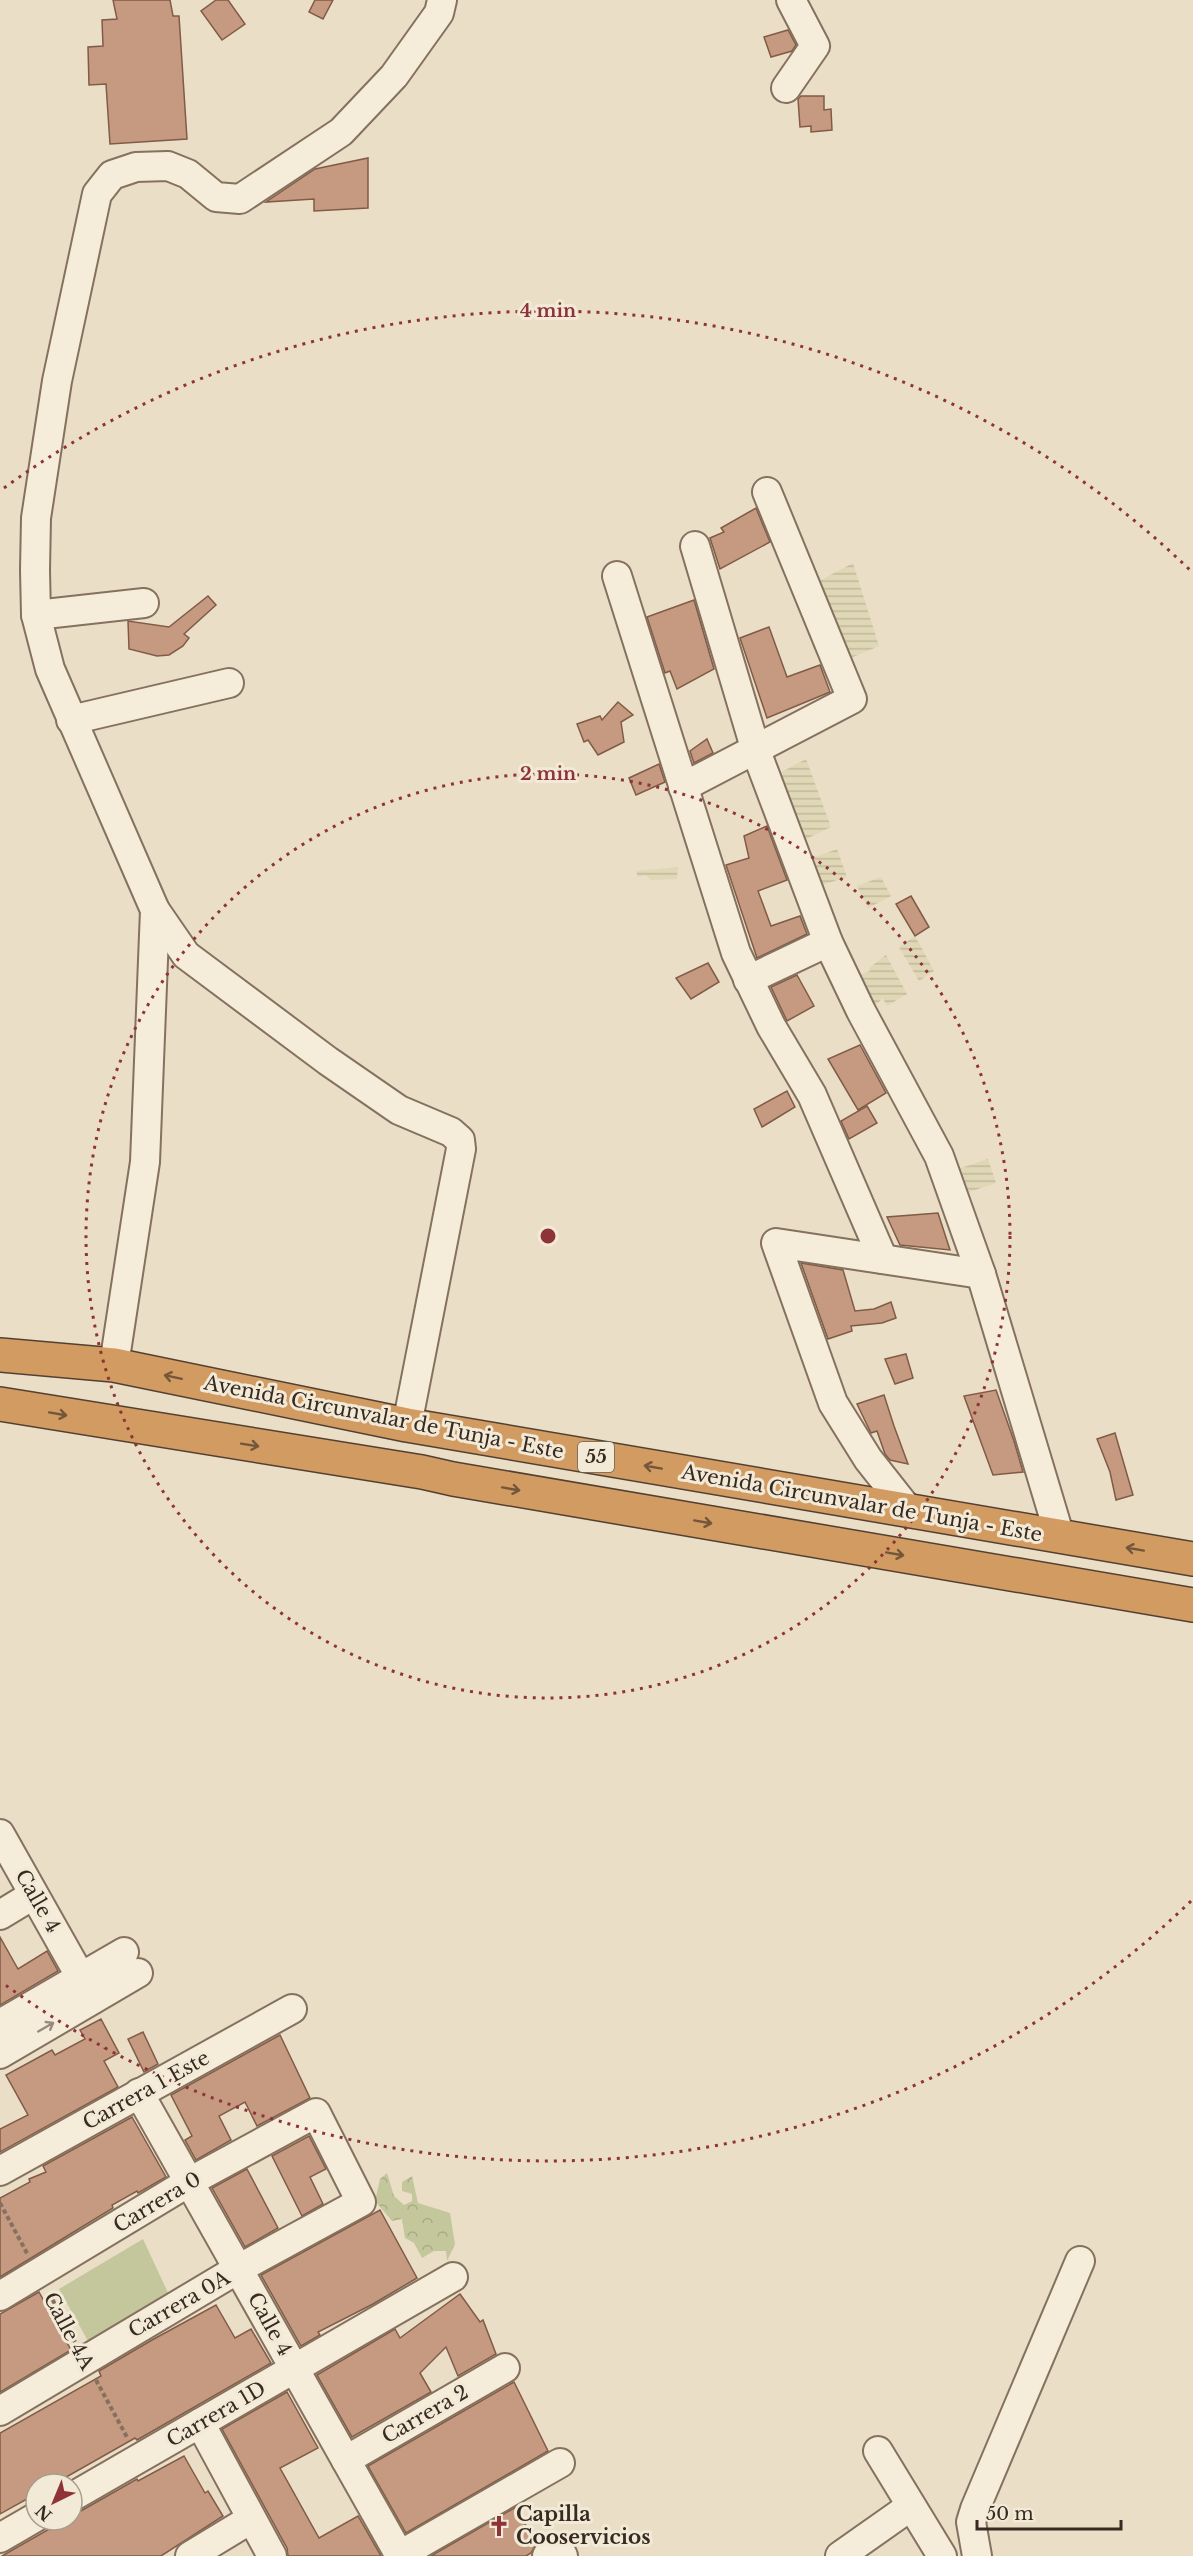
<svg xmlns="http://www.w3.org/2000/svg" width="1193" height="2556" font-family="'Libre Baskerville',serif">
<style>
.farmland{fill:url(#farmland-rules)}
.forest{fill:url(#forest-crowns)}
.park{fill:#c4c79c}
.building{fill:#c59a81;stroke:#815b46;stroke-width:1.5}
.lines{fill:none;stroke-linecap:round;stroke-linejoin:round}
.minor-casing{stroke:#84715e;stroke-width:32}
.highway-casing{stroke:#534032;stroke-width:36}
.path{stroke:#84715e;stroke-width:4;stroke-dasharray:4.5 3;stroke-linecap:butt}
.minor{stroke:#f6ecda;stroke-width:28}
.highway{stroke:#d19b61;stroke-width:33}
.oneway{stroke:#74573b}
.oneway2{stroke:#968b7e}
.ring{fill:none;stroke:#8e3438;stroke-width:3;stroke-dasharray:3 6}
.labels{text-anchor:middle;stroke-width:6;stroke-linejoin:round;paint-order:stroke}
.shield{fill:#f2e9d6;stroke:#6e6357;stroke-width:1.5}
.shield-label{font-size:18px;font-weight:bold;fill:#362a21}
.street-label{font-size:20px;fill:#362a21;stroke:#f2e9d6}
.poi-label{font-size:20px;font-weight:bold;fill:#362a21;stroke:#f2e9d6;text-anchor:start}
.centre{fill:#8e3438;stroke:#f2e9d6;stroke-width:3}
.ring-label{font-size:18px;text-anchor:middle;font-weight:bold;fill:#8e3438;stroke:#f2e9d6;stroke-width:6;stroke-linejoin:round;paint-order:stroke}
</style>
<defs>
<pattern id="farmland-rules" width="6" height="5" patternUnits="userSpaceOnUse" patternTransform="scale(1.5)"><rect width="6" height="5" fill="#dfd7b5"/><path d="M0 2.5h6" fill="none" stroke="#c0b99b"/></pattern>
<pattern id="forest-crowns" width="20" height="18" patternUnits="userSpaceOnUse" patternTransform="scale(1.5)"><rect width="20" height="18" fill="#c4c79c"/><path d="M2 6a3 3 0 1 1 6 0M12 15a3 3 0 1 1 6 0" fill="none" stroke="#a9ab86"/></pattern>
</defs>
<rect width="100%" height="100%" fill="#eadec7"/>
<g class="farmland">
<path d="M853,563L879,646L846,660L817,582Z"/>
<path d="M806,759L831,827L798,843L776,775Z"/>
<path d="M837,849L847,877L816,887L804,861Z"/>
<path d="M678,867L677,879L651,880L645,875L638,877L636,871Z"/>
<path d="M881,877L891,896L868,908L857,886Z"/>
<path d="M915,936L934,971L919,981L899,947Z"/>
<path d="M886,955L907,994L887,1006L883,998L870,1010L854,977L870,971L869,968Z"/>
<path d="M988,1159L996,1183L966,1193L958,1169Z"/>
</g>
<path class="forest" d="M387,2173L394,2196L404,2205L412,2201V2194L402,2191V2182L412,2176L418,2203L450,2213L455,2244L447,2261L446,2251H434L422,2258L414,2243L405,2238L402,2219L392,2221L375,2201L380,2179Z"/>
<path class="park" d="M143,2239L169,2295L88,2341L59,2289Z"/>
<g class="building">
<path d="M113,0H170L173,16H179L187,139L110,144L106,84L89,85L88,47L103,46L102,20L117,19Z"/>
<path d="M216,0H228L245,24L222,40L201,11Z"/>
<path d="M315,0H333L323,19L309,12Z"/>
<path d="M788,30L796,45L792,51L771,57L764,37Z"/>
<path d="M801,96H824V110L831,109L832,130L811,132V126L800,127L798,99Z"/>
<path d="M368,158V208L314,211V199L266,202L315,169Z"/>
<path d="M756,508L770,542L720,569L710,538L724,532L721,528Z"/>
<path d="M208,596L216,605L184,634L189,638L183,646L169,655L157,656L129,649L128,621L169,627Z"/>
<path d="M694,600L714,669L677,689L670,671L665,673L647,617Z"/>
<path d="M769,627L787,677L820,665L830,692L767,718L740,638Z"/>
<path d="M618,702L633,715L621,722L624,742L598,755L588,740L584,742L577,724L600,716L602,720Z"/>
<path d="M707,739L713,753L694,763L690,751Z"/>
<path d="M659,764L665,782L636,795L629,778Z"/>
<path d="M767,826L787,880L758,891L771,926L800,916L807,934L757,958L726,865L749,858L744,836Z"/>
<path d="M911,896L929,927L915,936L896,904Z"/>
<path d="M708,963L719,982L691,999L676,978Z"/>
<path d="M797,975L814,1006L787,1021L771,987Z"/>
<path d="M860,1045L886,1093L858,1110L828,1059Z"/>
<path d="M787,1091L795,1107L762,1127L754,1109Z"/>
<path d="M867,1106L877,1123L849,1139L841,1121Z"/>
<path d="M938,1213L950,1250L900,1245L887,1217Z"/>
<path d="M801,1263L843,1270L855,1311L874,1309L891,1302L896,1318L882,1323L851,1326L852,1331L828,1339Z"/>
<path d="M906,1354L913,1378L895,1384L885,1359Z"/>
<path d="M996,1390L1014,1441L1023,1472L993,1475L964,1396Z"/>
<path d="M884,1395L894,1426L908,1464L890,1460L885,1454L877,1431L871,1433L857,1404Z"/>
<path d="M1115,1433L1133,1495L1116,1500L1110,1472L1097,1439Z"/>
<path d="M0,1937L18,1969L47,1951L58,1971L0,2005Z"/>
<path d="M101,2019L119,2053L104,2061L118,2087L0,2152V2129L28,2115L6,2075L52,2050L55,2055L85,2039L80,2030Z"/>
<path d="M143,2032L158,2064L144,2072L128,2039Z"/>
<path d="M280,2035L310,2098L257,2126L245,2102L219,2116L231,2140L196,2160L185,2140L192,2136L171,2095Z"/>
<path d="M132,2117L166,2177L138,2193L137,2191L112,2205L113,2208L0,2277V2198L30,2182L29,2179L46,2172L43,2166Z"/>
<path d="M309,2136L326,2169L310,2177L323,2204L302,2216L272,2156Z"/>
<path d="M247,2169L278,2228L245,2247L212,2188Z"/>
<path d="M380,2210L417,2278L373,2304L318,2332L320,2335L301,2346L261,2275Z"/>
<path d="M39,2292L71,2350L0,2392V2314Z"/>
<path d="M460,2294L480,2322L483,2320L496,2354L458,2376L446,2347L420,2373L431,2392L352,2437L317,2375L395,2329L400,2338Z"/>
<path d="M216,2305L235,2338L251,2329L271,2363L137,2440L135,2438L54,2484H36V2494L0,2514V2433L101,2376L99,2371L152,2340Z"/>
<path d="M514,2382L548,2451L406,2533L368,2466Z"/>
<path d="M287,2392L318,2448L280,2468L319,2538L358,2516L381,2556H288L287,2548L222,2429Z"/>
<path d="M184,2456L205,2493L208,2491L223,2516L161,2556H2L65,2520H72V2516L137,2479L138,2481Z"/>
<path d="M516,2507L536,2544L531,2553L526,2556H431Z"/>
</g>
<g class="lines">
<defs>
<g id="minor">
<path d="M786,88L815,46L791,0"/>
<path d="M695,546L756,751L828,942L861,1011L939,1156L981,1274L1060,1537"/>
<path d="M617,576L736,953L771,1026L812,1095L883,1259"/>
<path d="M36,615L144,603"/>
<path d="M71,720L229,683"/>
<path d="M683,787L852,699L767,492"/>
<path d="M155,910L186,955L328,1061L399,1110L451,1132L460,1140L461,1149L407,1425"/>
<path d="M748,980L828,942"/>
<path d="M114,1365L145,1162L155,910L50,669L36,615L35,570L36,518L57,381L97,194L112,175L136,167L168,166L188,174L216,197L240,199L341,132L394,76L439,13L442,0"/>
<path d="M909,1511L868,1459L833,1403L776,1243L981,1274"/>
<path d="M0,1834L93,1999"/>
<path d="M0,1915L33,1895"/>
<path d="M0,2024L124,1952"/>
<path d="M0,2054L138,1973"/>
<path d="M139,2093L400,2556"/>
<path d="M0,2171L292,2009"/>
<path d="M0,2296L189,2182L316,2113L361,2202L238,2269L0,2411"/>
<path d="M200,2423L272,2556"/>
<path d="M878,2451L942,2556"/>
<path d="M346,2460L505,2368"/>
<path d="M72,2497L453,2277"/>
<path d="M0,2538L36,2517"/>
<path d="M400,2555L560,2463"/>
<path d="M190,2556L251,2519"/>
<path d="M547,2556L559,2549L563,2556"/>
<path d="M840,2556L911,2506"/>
<path d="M977,2556L971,2522L975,2509L1080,2261"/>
</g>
<g id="highway">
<path d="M0,1355L114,1365L407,1425L1193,1559"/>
<path d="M0,1404L422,1472L453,1479L1193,1605"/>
</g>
</defs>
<use href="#minor" class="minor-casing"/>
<use href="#highway" class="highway-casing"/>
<g class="path">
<path d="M0,2203L28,2255"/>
<path d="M49,2293L75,2342"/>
<path d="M96,2380L128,2439"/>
</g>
<use href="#minor" class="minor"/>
<use href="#highway" class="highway"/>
</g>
<defs><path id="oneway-shaft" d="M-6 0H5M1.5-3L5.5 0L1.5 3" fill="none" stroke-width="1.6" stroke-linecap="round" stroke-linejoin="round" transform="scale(1.5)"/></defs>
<g class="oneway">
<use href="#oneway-shaft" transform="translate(173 1377) rotate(-168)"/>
<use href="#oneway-shaft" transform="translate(58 1414) rotate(10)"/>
<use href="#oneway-shaft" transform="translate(250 1445) rotate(9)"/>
<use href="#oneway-shaft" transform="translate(653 1467) rotate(-170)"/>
<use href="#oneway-shaft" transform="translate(511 1489) rotate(10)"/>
<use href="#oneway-shaft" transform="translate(703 1522) rotate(10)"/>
<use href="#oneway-shaft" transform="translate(1135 1549) rotate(-170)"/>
<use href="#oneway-shaft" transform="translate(895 1554) rotate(10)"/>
</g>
<use class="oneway2" href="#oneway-shaft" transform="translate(46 2027) rotate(-30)"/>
<g class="ring">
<circle cx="548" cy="1236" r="462"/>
<path d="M1191 1901A925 925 0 0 1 4 1984M4 488A925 925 0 0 1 1191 571"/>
</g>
<defs>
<symbol id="church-bare" viewBox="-9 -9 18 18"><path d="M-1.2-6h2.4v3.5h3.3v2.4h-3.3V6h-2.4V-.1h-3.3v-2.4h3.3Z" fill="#8e3438" stroke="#f2e9d6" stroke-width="2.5" paint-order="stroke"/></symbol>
</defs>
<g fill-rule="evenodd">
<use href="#church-bare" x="484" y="2511" width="30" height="30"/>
</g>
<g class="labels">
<rect class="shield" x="578" y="1442" width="36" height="30" rx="4.5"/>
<g class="shield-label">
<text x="596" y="1463">55</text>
</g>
<g class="street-label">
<text transform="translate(384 1417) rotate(11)" y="7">Avenida Circunvalar de Tunja - Este</text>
<text transform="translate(862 1503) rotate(10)" y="7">Avenida Circunvalar de Tunja - Este</text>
<text transform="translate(38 1901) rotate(60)" y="7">Calle 4</text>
<text transform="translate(146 2090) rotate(-29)" y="7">Carrera 1 Este</text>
<text transform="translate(157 2202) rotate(-31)" y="7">Carrera 0</text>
<text transform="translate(179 2304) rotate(-30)" y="7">Carrera 0A</text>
<text transform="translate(270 2324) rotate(61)" y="7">Calle 4</text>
<text transform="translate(69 2331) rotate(62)" y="7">Calle 4A</text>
<text transform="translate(216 2414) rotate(-30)" y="7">Carrera 1D</text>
<text transform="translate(425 2414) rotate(-30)" y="7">Carrera 2</text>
</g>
<g class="poi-label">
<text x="516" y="2521">Capilla<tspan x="516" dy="23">Cooservicios</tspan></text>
</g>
</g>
<circle cx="548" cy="1236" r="9" class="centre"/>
<g class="ring-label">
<text x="548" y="317">4 min</text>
<text x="548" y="780">2 min</text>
</g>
<g transform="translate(54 2502) rotate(223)"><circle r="28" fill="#f2e9d6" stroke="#a79d8e" stroke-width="1.5"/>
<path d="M0-4.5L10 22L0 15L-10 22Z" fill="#8e3438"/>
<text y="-9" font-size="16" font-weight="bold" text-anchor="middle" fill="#362a21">N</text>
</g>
<path d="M977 2520v9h144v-9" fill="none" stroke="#362a21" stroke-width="3"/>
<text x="986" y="2520" font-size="18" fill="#362a21" stroke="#f2e9d6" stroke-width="4.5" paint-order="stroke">50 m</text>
</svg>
